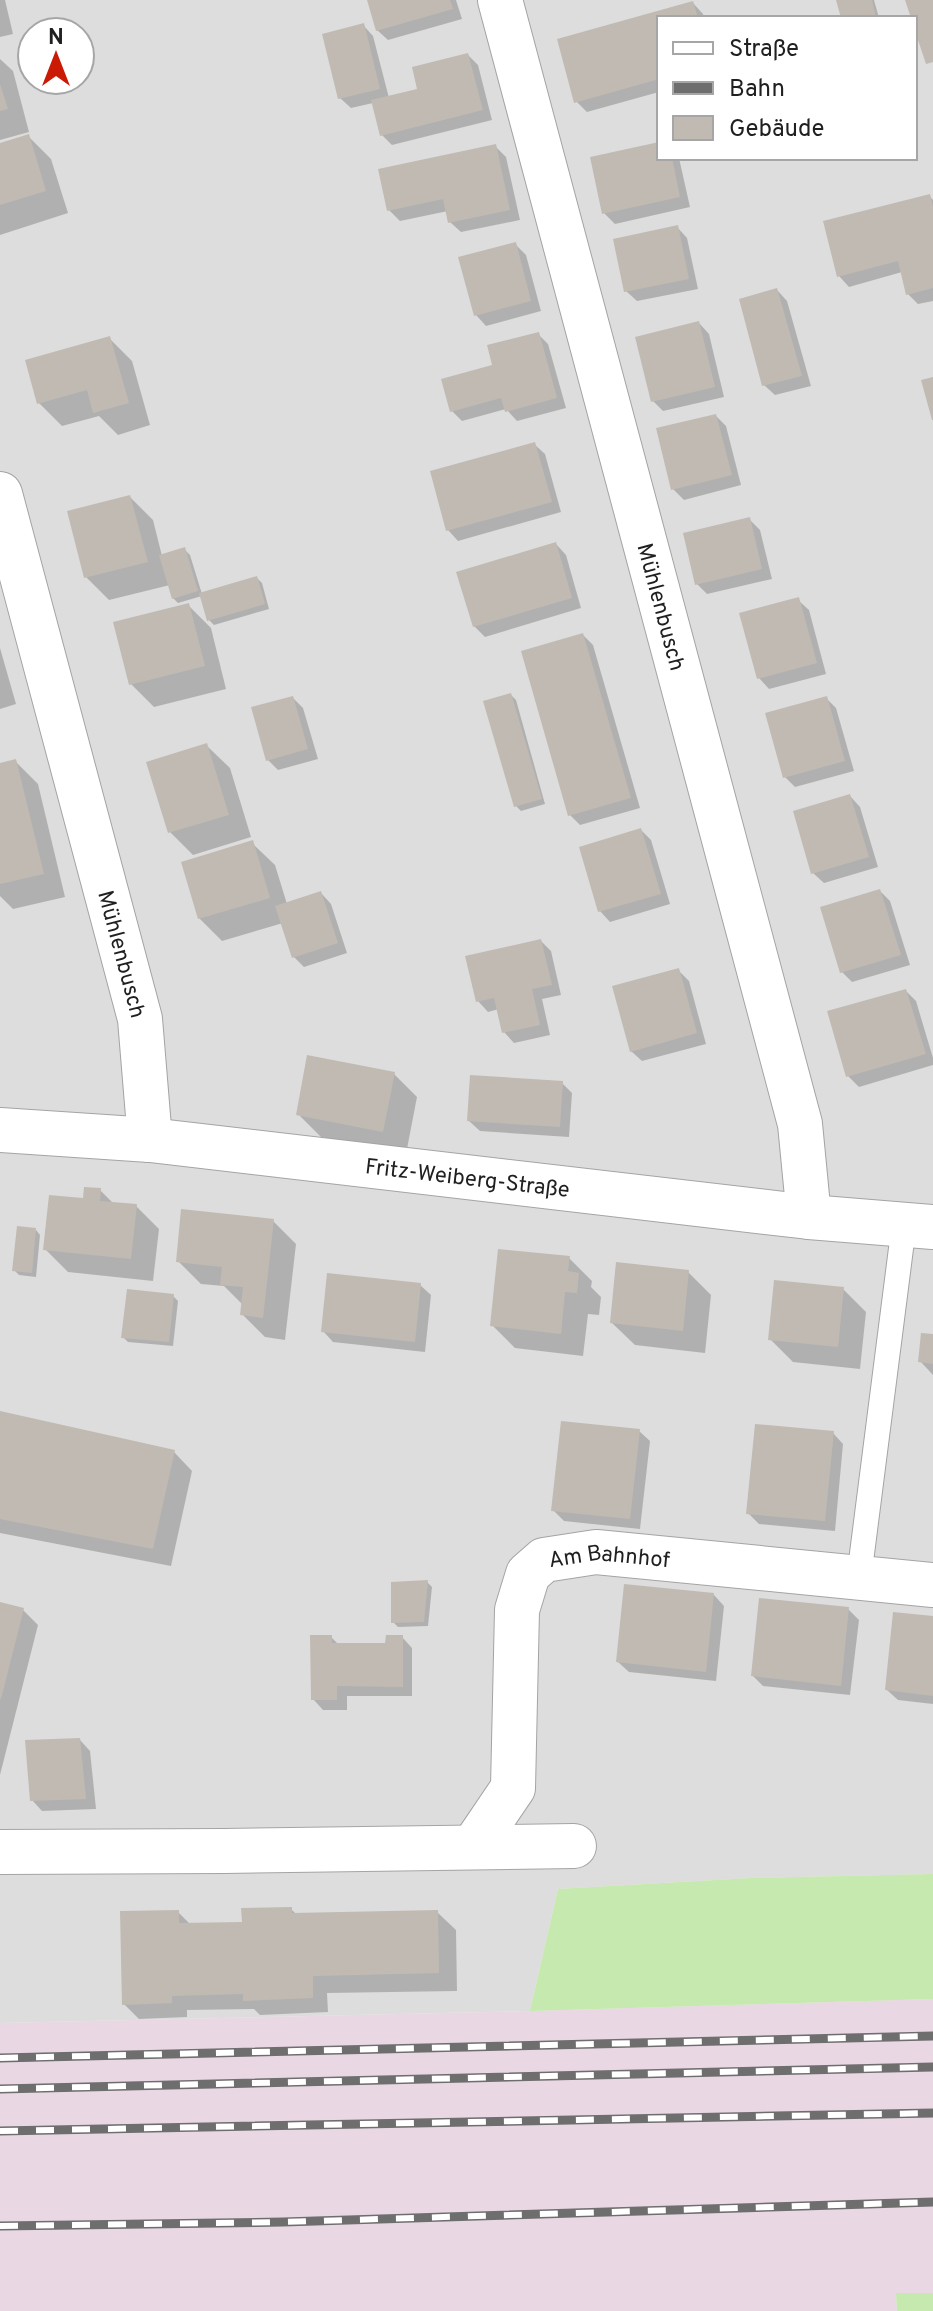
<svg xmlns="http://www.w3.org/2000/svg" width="933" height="2311" font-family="Overpass,sans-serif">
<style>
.residential{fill:#dedddd;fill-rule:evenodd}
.industrial{fill:#e9d8e4}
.grass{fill:#c5e9ae}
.shadow{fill:#0003}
.building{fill:#c1bab3}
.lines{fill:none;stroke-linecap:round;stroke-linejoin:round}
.lane-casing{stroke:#a4a4a4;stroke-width:26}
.street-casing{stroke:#a4a4a4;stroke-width:46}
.lane{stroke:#fff;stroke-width:24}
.street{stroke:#fff;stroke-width:44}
.rail-casing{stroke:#6e6e6e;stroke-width:9}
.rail{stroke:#fff;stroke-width:6;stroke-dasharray:18;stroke-linecap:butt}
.labels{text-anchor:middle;stroke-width:8;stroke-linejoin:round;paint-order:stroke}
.street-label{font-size:22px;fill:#202020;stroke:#fff}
</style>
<rect width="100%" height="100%" fill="#f0eee6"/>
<path class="residential" d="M0,0H933V1874L751,1878L558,1889L530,2011L0,2023ZM659,18H915V158H659ZM32,32H80V80H32Z"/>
<path class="industrial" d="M933,1999V2293H896L897,2311H0V2023L530,2011Z"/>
<g class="grass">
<path d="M933,1874V1999L530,2011L558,1889L751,1878Z"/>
<path d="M896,2293H933V2311H897Z"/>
</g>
<g class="shadow">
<path d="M0,0H5L13,34L0,37Z"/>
<path d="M369,0H456L462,19L388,40L377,30Z"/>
<path d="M840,0H874L879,18H843Z"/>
<path d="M693,3L703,14L704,18H659V92L587,112L576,101L559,40Z"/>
<path d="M363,25L373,36L389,98L419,90L468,55L478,65L492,120L392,145L382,135L373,103L351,108L340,98Z"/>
<path d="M0,59L13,71L29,132L0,140Z"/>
<path d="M28,136L51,159L68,213L0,235V145Z"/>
<path d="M659,144V158H679L690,207L615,224L604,213Z"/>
<path d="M496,147L506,157L520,220L461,232L450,222L448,211L400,221L389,210Z"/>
<path d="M929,196L933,200V301L918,304L908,294L902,272L849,287L839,276Z"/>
<path d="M677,227L687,238L698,289L637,301L626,291Z"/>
<path d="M515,244L526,255L541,311L486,326L476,315Z"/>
<path d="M777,290L787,301L811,386L775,395L764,385Z"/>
<path d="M699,323L709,334L724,397L663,411L653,401Z"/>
<path d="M538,334L548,344L566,408L517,421L506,409L462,421L452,411L495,366Z"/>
<path d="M109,338L132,361L150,425L118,435L99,416L62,426L39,403Z"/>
<path d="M716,416L726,426L741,485L684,500L673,489Z"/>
<path d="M534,444L545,454L561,512L458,541L448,530Z"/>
<path d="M130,497L153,520L162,556L185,550L190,555L202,594L257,578L262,583L269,609L214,625L209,620L202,596L178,603L173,598L170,585L109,600L86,577Z"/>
<path d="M749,519L760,530L772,579L707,594L697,584Z"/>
<path d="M556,544L566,555L581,608L485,637L474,626Z"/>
<path d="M798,600L809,610L826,674L769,689L759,678Z"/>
<path d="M188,605L211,628L226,689L154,707L131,684Z"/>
<path d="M583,635L593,645L640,808L580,825L570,815Z"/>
<path d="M0,648L16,704L0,709Z"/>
<path d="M511,695L516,700L545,804L521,811L516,806Z"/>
<path d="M293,698L303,708L318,759L278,770L268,760Z"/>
<path d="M826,698L836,708L854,771L795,787L785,777Z"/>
<path d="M207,746L230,768L251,837L193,855L170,832Z"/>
<path d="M15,761L38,784L65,897L13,909L0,896V765Z"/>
<path d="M850,796L860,807L878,867L824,883L813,873Z"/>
<path d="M641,830L651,840L670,904L610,922L600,911Z"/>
<path d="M252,843L275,865L287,904L321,893L331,904L347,953L304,967L294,957L283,923L222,941L199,918Z"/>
<path d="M880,891L890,901L910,965L852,982L842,972Z"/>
<path d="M541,941L551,951L561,995L542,999L550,1035L514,1043L504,1032L499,1009L488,1012L478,1001Z"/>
<path d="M678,970L689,981L706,1044L642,1061L631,1051Z"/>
<path d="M906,991L916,1001L933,1058V1065L859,1087L848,1076Z"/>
<path d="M394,1074L417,1097L406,1154L321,1137L298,1114Z"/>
<path d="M562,1083L572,1093L569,1137L480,1131L469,1121Z"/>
<path d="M100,1190L114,1204L136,1206L159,1229L153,1281L68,1272L45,1249L85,1201Z"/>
<path d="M273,1221L296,1244L285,1340L265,1337L242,1314L243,1305L224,1286L201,1284L178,1261Z"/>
<path d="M36,1230L40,1235L36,1277L19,1275L14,1270Z"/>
<path d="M569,1258L592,1281L591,1287L601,1297L599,1315L588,1314L583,1356L515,1348L492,1325Z"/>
<path d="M688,1272L711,1295L705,1353L635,1345L612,1323Z"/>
<path d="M420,1285L431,1295L425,1352L333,1342L323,1331Z"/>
<path d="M843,1289L866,1312L860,1369L793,1362L770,1339Z"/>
<path d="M173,1296L178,1301L173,1346L128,1342L123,1337Z"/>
<path d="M933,1336V1375L920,1361Z"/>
<path d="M0,1413L174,1452L192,1471L171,1566L0,1533Z"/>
<path d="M639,1431L650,1441L640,1529L564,1521L553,1510Z"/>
<path d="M833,1433L843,1444L835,1531L759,1524L748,1513Z"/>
<path d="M427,1582L432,1587L428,1626L398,1627L393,1622Z"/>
<path d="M714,1595L724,1606L716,1681L629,1672L618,1662Z"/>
<path d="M0,1604L23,1610L38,1625L0,1775Z"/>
<path d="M848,1609L859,1620L850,1695L763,1686L753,1676Z"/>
<path d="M933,1618V1704L898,1700L887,1690Z"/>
<path d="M331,1637L339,1645H387L402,1637L412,1648V1696H347V1710H323L313,1699Z"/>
<path d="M80,1740L90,1751L96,1809L42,1811L32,1800Z"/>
<path d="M291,1909L297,1915L437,1912L456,1930L457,1991L327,1993L328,2012L260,2015L254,2009L187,2010V2017L139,2019L124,2004L178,1912L191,1925L244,1924Z"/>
</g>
<g class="building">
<path d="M367,0H450L453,9L376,31Z"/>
<path d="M836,0H872L876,18H841Z"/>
<path d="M905,0H933V62L926,64L915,31V18H911Z"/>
<path d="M693,1L698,18H659V79L574,103L557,39Z"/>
<path d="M364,23L380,89L338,99L322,34Z"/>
<path d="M468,53L483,110L380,136L371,100L417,89L412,67Z"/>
<path d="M0,84L8,109L0,111Z"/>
<path d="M29,134L46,191L0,205V143Z"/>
<path d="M659,142V158H672L680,197L602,214L590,157Z"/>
<path d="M496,144L510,210L448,223L443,199L387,211L378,169Z"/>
<path d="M930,194L933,207V288L906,295L898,261L837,277L823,221Z"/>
<path d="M678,225L689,279L624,292L613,239Z"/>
<path d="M516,242L531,301L474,316L458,257Z"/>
<path d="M777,288L802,376L762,386L739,299Z"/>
<path d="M699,321L715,387L651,402L635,337Z"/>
<path d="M539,332L557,398L505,412L501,398L450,412L441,379L492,365L487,345Z"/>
<path d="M110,336L129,403L93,413L87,390L37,404L25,360Z"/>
<path d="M933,377V420H932L921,380Z"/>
<path d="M716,414L732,475L671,490L656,428Z"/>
<path d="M535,442L552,502L446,531L430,471Z"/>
<path d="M130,495L148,562L84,578L67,511Z"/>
<path d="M750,517L762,569L695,585L683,533Z"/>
<path d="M556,542L572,598L473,627L456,572Z"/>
<path d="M185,547L198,591L172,599L159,555Z"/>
<path d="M257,576L265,604L207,621L199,593Z"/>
<path d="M799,597L817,663L757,679L739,613Z"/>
<path d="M189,603L205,666L129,685L113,622Z"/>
<path d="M583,633L631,798L568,816L521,651Z"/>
<path d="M511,693L542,799L514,807L483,701Z"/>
<path d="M293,696L308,749L266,761L251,707Z"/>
<path d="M827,696L845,761L783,778L765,713Z"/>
<path d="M207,743L229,815L168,833L146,762Z"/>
<path d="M16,759L44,874L0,884V763Z"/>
<path d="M850,794L869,857L811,874L793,811Z"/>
<path d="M641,828L661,894L598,912L579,847Z"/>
<path d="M253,840L270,898L198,919L181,862Z"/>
<path d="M880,889L901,955L840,973L820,907Z"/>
<path d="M321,891L338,943L292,958L275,906Z"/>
<path d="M541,939L552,985L532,989L540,1025L502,1033L494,998L476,1002L465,956Z"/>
<path d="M679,968L697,1033L630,1052L612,986Z"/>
<path d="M906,989L926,1054L846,1077L827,1011Z"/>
<path d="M307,1055L395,1072L383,1132L296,1115Z"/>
<path d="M470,1075L563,1081L560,1127L467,1121Z"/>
<path d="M84,1187L101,1188L100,1201L137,1204L131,1259L43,1250L49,1195L83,1198Z"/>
<path d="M181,1209L274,1219L263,1318L240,1315L243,1287L220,1285L222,1267L176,1262Z"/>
<path d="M17,1226L36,1228L32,1273L12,1271Z"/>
<path d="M498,1249L570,1256L568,1271L579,1273L577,1293L565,1292L561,1334L490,1326Z"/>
<path d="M616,1262L689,1270L683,1331L610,1323Z"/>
<path d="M327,1273L421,1283L415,1342L321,1332Z"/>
<path d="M774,1280L844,1287L838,1347L768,1340Z"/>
<path d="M127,1289L174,1294L169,1342L121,1338Z"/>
<path d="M921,1333L933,1334V1364L918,1362Z"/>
<path d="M0,1411L175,1450L153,1549L0,1519Z"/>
<path d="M561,1421L640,1429L630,1519L551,1511Z"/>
<path d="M755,1424L834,1431L825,1521L746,1514Z"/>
<path d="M428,1580L424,1622L391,1623V1582Z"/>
<path d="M624,1584L714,1593L706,1672L616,1662Z"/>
<path d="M759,1598L849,1607L841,1686L751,1676Z"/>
<path d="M0,1602L24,1608L1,1699H0Z"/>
<path d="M893,1612L933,1616V1696L885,1690Z"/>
<path d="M310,1635H332V1643H385L386,1635H403V1687L337,1686V1700H311Z"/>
<path d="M80,1738L86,1799L30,1801L25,1740Z"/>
<path d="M292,1907V1913L438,1910L439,1973L313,1976V1998L243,2001V1994L172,1996V2003L122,2005L120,1911L179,1910V1923L242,1922L241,1908Z"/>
</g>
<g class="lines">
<defs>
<path id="lane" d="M859,1577L904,1225"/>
<g id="street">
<path id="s1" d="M500,0L800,1124L809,1217"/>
<path id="s2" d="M0,494L140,1019L150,1140"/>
<path id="s3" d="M0,1130L150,1140L809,1217L933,1227"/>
<path id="s4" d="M473,1847L513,1788L517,1610L528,1574L544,1560L596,1552L933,1585"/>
<path d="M0,1852L224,1851L574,1846"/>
</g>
</defs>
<use href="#lane" class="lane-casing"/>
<use href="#street" class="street-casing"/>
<use href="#lane" class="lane"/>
<use href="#street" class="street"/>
<defs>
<g id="rail">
<path d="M0,2058L933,2036"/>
<path d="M0,2089L933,2067"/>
<path d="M0,2131L933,2113"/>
<path d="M0,2226L283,2222L933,2202"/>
</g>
</defs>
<use href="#rail" class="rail-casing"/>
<use href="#rail" class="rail"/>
</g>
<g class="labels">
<g class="street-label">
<text dy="8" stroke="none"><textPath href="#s1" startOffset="628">Mühlenbusch</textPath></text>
<text dy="8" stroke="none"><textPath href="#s2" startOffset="476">Mühlenbusch</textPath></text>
<text dy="8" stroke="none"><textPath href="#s3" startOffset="470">Fritz-Weiberg-Straße</textPath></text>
<text dy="8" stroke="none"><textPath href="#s4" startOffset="374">Am Bahnhof</textPath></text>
</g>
</g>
<rect x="657" y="16" width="260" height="144" fill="#ffffff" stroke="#a6a6a6" stroke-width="2"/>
<rect x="673" y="42" width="40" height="12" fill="#ffffff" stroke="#a6a6a6" stroke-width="2"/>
<text x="729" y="56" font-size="24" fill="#202020">Straße</text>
<rect x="673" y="82" width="40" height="12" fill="#6e6e6e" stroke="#a6a6a6" stroke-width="2"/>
<text x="729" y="96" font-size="24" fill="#202020">Bahn</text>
<rect x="673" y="116" width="40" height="24" fill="#c1bab3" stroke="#a6a6a6" stroke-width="2"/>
<text x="729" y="136" font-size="24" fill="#202020">Gebäude</text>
<g transform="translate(56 56)"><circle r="38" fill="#ffffff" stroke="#a6a6a6" stroke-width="2"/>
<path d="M0-6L14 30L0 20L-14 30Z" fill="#ca1905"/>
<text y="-12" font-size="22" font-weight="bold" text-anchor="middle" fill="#202020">N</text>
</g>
</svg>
